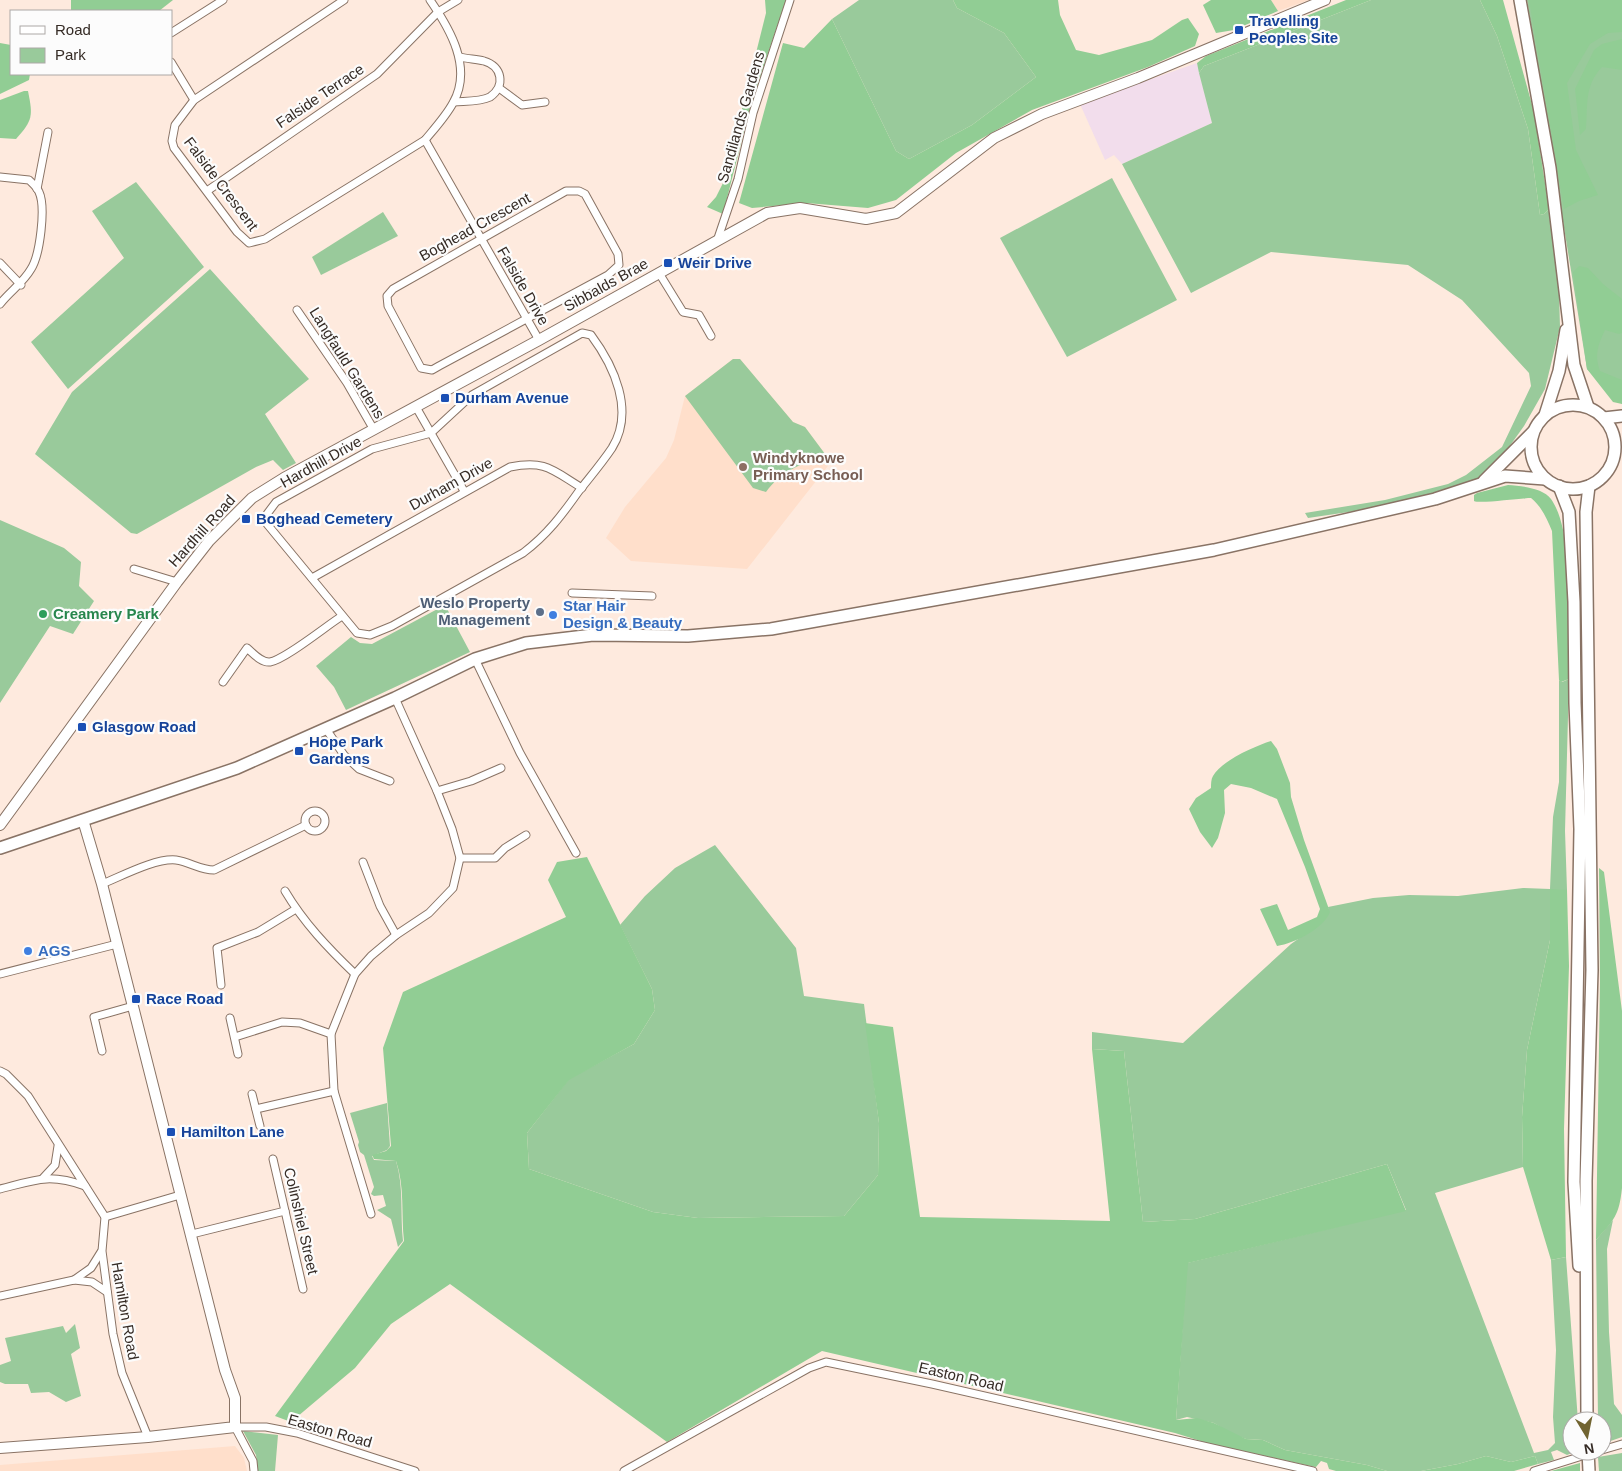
<svg xmlns="http://www.w3.org/2000/svg" width="1622" height="1471" font-family="Helvetica,sans-serif">
<style>
.commercial{fill:#f2ddec}
.built{fill:#ffdfcb}
.green{fill:#99ca9b}
.forest{fill:#91cd94}
.lines{fill:none;stroke-linecap:round;stroke-linejoin:round}
.street-casing{stroke:#897365;stroke-width:9}
.secondary-casing{stroke:#897365;stroke-width:12}
.primary-casing{stroke:#897365;stroke-width:14}
.street{stroke:#fff;stroke-width:7}
.secondary{stroke:#fff;stroke-width:10}
.primary{stroke:#fff;stroke-width:11}
.primary-bridge-casing{stroke:#897365;stroke-width:14;stroke-linecap:butt}
.primary-bridge{stroke:#fff;stroke-width:11}
.transit-dot{fill:#1a4fb4;stroke:#fcfcfc;stroke-width:2}
.education-dot{fill:#8d6e63;stroke:#fcfcfc;stroke-width:2}
.service-dot{fill:#5c6f8a;stroke:#fcfcfc;stroke-width:2}
.leisure-dot{fill:#2e9e5b;stroke:#fcfcfc;stroke-width:2}
.shop-dot{fill:#3f7fe0;stroke:#fcfcfc;stroke-width:2}
.labels{text-anchor:middle;stroke-width:4.5;stroke-linejoin:round;paint-order:stroke}
.transit-label{font-size:15px;font-weight:bold;fill:#164399;stroke:#fcfcfc;text-anchor:start}
.street-label{font-size:15px;fill:#352b25;stroke:#fcfcfc}
.education-label{font-size:15px;font-weight:bold;fill:#785e54;stroke:#fcfcfc;text-anchor:start}
.service-label{font-size:15px;font-weight:bold;fill:#4e5e75;stroke:#fcfcfc;text-anchor:end}
.shop-label{font-size:15px;font-weight:bold;fill:#366cbe;stroke:#fcfcfc;text-anchor:start}
.leisure-label{font-size:15px;font-weight:bold;fill:#27864d;stroke:#fcfcfc;text-anchor:start}
</style>
<rect width="100%" height="100%" fill="#feeade"/>
<path class="commercial" d="M1197,63L1212,123L1122,164L1114,155L1105,160L1080,104Z"/>
<g class="built">
<path d="M1271,0H1309L1278,11Z"/>
<path d="M733,359H740L793,422L805,427L831,462L747,569L631,561L606,538L625,507L666,458L674,440L685,396Z"/>
<path d="M235,1446L244,1458L247,1471H0V1465Z"/>
</g>
<g class="green">
<path d="M859,0H953L957,8L1004,33L1036,77L972,125L909,159L896,151L832,19Z"/>
<path d="M1371,0H1480L1497,36L1528,129L1540,215L1544,214L1549,209L1559,291L1560,327L1545,389L1524,426L1499,461L1481,478L1457,488L1362,510L1308,518L1305,513L1385,500L1448,484L1466,475L1502,447L1531,386L1529,373L1462,300L1408,265L1271,252L1191,293L1122,164L1212,123L1199,73L1204,66Z"/>
<path d="M1527,0H1622V404L1587,369Z"/>
<path d="M1112,178L1177,300L1067,357L1000,238Z"/>
<path d="M136,182L204,267L68,389L31,342L124,258L92,211Z"/>
<path d="M383,212L398,236L321,275L312,257Z"/>
<path d="M210,269L309,379L265,414L296,463L283,470L273,460L256,467L137,534L131,533L35,454L72,392Z"/>
<path d="M733,359H740L793,422L805,427L828,458C804,461 781,471 766,492L753,488L685,396Z"/>
<path d="M0,520L64,548L81,562L79,586L94,601L73,634L50,626L0,703Z"/>
<path d="M445,605L470,652L346,710L334,687L316,666L351,637L360,643L372,644Z"/>
<path d="M1569,679L1565,831L1567,890H1550V940L1527,1050L1522,1117L1523,1167L1435,1193L1534,1453L1548,1450L1555,1443L1553,1417L1556,1350L1551,1260L1566,1257L1578,1421H1572V1451H1577L1567,1455L1557,1450L1551,1452L1554,1460L1538,1464L1535,1456L1511,1462L1486,1456L1458,1464L1421,1471H1387L1367,1465L1285,1450L1263,1440L1246,1439L1232,1434L1214,1423L1187,1417L1176,1420L1187,1263L1406,1210L1387,1164L1195,1219L1143,1222L1124,1051L1092,1049V1032L1183,1043L1291,944L1308,932L1329,912L1328,907L1373,898L1409,895L1458,896L1523,888L1550,889L1553,817L1559,782V680L1562,682Z"/>
<path d="M715,845L796,948L804,996L864,1004L879,1123L878,1175L844,1216L698,1218L653,1212L529,1169L527,1133L569,1079L634,1044L655,1010L652,989L620,925L645,896L675,868Z"/>
<path d="M387,1103L390,1146L387,1150L372,1156L374,1160L396,1161C404,1187 400,1214 403,1241L398,1247L391,1219L377,1210L386,1206L383,1195L374,1196L371,1194L374,1187L364,1155L360,1152L358,1145L359,1142L350,1113Z"/>
<path d="M1613,1220L1607,1249L1609,1332L1614,1404L1622,1415V1437L1602,1444V1421H1598L1596,1240Z"/>
<path d="M75,1324L80,1348L71,1354L81,1396L66,1402L49,1392L31,1393L28,1384H5L0,1382V1365L11,1361L5,1338L63,1326L66,1333Z"/>
<path d="M243,1431L278,1435L275,1471H258L256,1455Z"/>
<path d="M1622,1453V1471H1599L1598,1457Z"/>
</g>
<g class="forest">
<path d="M71,0H173L159,11H71Z"/>
<path d="M765,0H786L751,104L723,214L707,207L716,197L724,181L766,13Z"/>
<path d="M953,0H1058L1060,15L1076,50L1099,55L1152,40L1182,20L1188,18L1199,34L1195,46L1148,67L1032,110L956,153L896,200L868,208L806,203L752,208L739,203L783,43L804,48L832,19L896,151L909,159L972,125L1036,77L1004,33L957,8Z"/>
<path d="M1211,0H1271L1278,11L1234,30L1216,33L1203,5Z"/>
<path d="M1346,0H1371L1204,66L1199,73L1197,63L1206,56Z"/>
<path d="M1480,0H1503L1534,112L1549,209L1544,214L1540,215L1528,129L1497,36Z"/>
<path d="M1529,0H1622V32L1608,33L1590,44L1567,83L1576,150L1598,195L1579,201L1564,209Z"/>
<path d="M1622,39V70L1602,67C1584,86 1588,105 1586,129L1580,135L1575,89L1594,50L1602,44Z"/>
<path d="M0,43L11,45V74H30L29,80L0,94Z"/>
<path d="M24,91H28C33,116 33,120 16,139L0,138V100Z"/>
<path d="M1579,266L1588,268L1603,284L1622,299V333L1619,334L1605,330C1598,345 1594,355 1600,371L1622,380V404L1613,402L1587,369L1573,272Z"/>
<path d="M1508,485C1521,486 1543,488 1551,499C1576,534 1568,635 1569,679L1561,682L1559,680L1552,531C1547,519 1542,507 1531,498C1521,498 1480,504 1474,501V495L1477,493Z"/>
<path d="M1271,741L1277,749L1290,783L1291,797L1304,840L1330,912C1323,929 1295,943 1277,946L1260,909L1277,904L1288,930L1317,917L1320,909L1305,867L1277,799L1251,788L1231,784L1224,790L1225,813L1218,838L1212,848L1200,832L1189,809L1196,798L1211,788C1211,784 1211,779 1213,776C1221,761 1255,746 1271,741Z"/>
<path d="M587,857L652,989L655,1010L634,1044L569,1080L527,1133L529,1169L653,1212L698,1218L844,1216L878,1175L879,1123L865,1023L893,1027L920,1217L1110,1221L1092,1049L1124,1051L1143,1222L1195,1219L1387,1164L1406,1211L1188,1263L1176,1420L1197,1418L1214,1423L1246,1439L1263,1440L1285,1450L1367,1465L1387,1471H1336L1329,1469L1327,1463L1321,1461L1316,1467L1306,1465L1207,1443L1175,1433L822,1351L667,1442L450,1284L391,1324L355,1368L291,1422L275,1416L404,1241C401,1214 405,1187 396,1161L374,1159L372,1155L386,1151L391,1146L383,1048L403,992L566,917L548,880L557,862Z"/>
<path d="M1599,868L1604,872L1622,1011V1188C1619,1216 1614,1220 1596,1240L1600,982Z"/>
<path d="M1550,889L1567,890L1569,966L1564,1129L1566,1257L1551,1260L1523,1167L1522,1117L1527,1050L1550,940Z"/>
<path d="M1486,1456L1511,1462L1535,1456L1538,1464L1514,1471H1421L1458,1464Z"/>
<path d="M1580,1463V1471H1551Z"/>
</g>
<g class="lines">
<defs>
<g id="street">
<path d="M344,0L194,100L175,125L172,141L174,148L237,232L249,243L265,239L425,140C435,128 446,116 453,103C473,68 450,29 430,0"/>
<path d="M171,33L223,0"/>
<path d="M171,62L194,100"/>
<path d="M499,88L522,105L545,102"/>
<path d="M454,102C465,101 480,102 490,97C506,86 502,66 484,61C476,59 468,59 460,57"/>
<path d="M425,140L539,340"/>
<path d="M0,177L29,180C32,183 37,187 39,192C46,207 40,255 31,269C23,283 10,291 0,304"/>
<path d="M37,189L48,132"/>
<path d="M207,191L377,74L438,12L458,0"/>
<path d="M566,191H579L585,194L618,254L619,265L608,275L439,366L432,370L421,368L388,306L387,296L393,289Z"/>
<path d="M717,241L738,179L753,113L790,0"/>
<path d="M0,263L21,285"/>
<path d="M659,273L683,312L699,315L711,336"/>
<path d="M297,310L347,383L374,430"/>
<path d="M582,333L591,335C614,366 635,411 612,448C602,463 590,477 579,491C562,515 547,535 523,553L392,626L370,635L357,633L267,524V514L276,502L372,449L431,433L472,395Z"/>
<path d="M416,407L464,491"/>
<path d="M134,569L177,582"/>
<path d="M312,578L510,467C546,460 552,470 582,488"/>
<path d="M572,593L652,596"/>
<path d="M475,659L520,753L576,853"/>
<path d="M223,682L247,648C253,653 261,663 270,662C286,659 326,626 342,616"/>
<path d="M326,729L344,755L359,769L390,781"/>
<path d="M437,791L471,781L501,768"/>
<circle cx="315" cy="821" r="10"/>
<path d="M460,858H495L505,848L526,835"/>
<path d="M363,862L380,906L396,935"/>
<path d="M102,884C122,876 155,858 176,860C190,862 200,870 214,870L306,825"/>
<path d="M285,891C304,923 328,948 355,974"/>
<path d="M0,974L117,944"/>
<path d="M221,985L217,948L258,932L296,909"/>
<path d="M230,1018L238,1054"/>
<path d="M235,1037L282,1022L300,1023L331,1034"/>
<path d="M102,1051L94,1017L133,1006"/>
<path d="M0,1071L6,1074L28,1096L105,1217L102,1251L113,1334L122,1373L148,1437"/>
<path d="M252,1094L260,1126"/>
<path d="M256,1109L334,1091"/>
<path d="M273,1159L303,1289"/>
<path d="M43,1178L55,1165L58,1146"/>
<path d="M0,1189C35,1180 49,1173 85,1186"/>
<path d="M371,1214L334,1091L331,1034L355,974L371,956L396,935L429,913L453,888L460,858L452,829L437,791L395,698"/>
<path d="M105,1217L180,1195"/>
<path d="M192,1234L285,1211"/>
<path d="M74,1280L91,1268L101,1252"/>
<path d="M0,1296L74,1280L92,1282L107,1292"/>
<path d="M1602,1450L1622,1444"/>
<path d="M254,1471L253,1461L235,1427H266L297,1433L415,1471"/>
<path d="M624,1471L809,1368L826,1362L932,1384L1313,1471"/>
<path d="M1534,1471L1598,1451"/>
</g>
<g id="secondary">
<path d="M0,825L177,582L209,541L252,498L284,478L539,340L767,213L800,208L866,219L896,213L994,138L1042,114L1138,78L1325,0"/>
<path d="M0,1448L148,1437L235,1427V1398L225,1370L102,884L83,820"/>
</g>
<g id="primary">
<path d="M1520,0L1550,168L1574,365L1588,407"/>
<circle cx="1573" cy="447" r="42"/>
<path d="M1545,415L1559,371L1566,330"/>
<path d="M1604,418L1622,416"/>
<path d="M1484,481L1533,432"/>
<path d="M1559,486L1569,512L1574,602L1575,703L1580,829L1574,1182L1579,1266"/>
<path d="M0,848L237,768L395,698L475,659L526,643L593,635L688,636L771,629L1214,550L1435,499L1505,476L1545,479"/>
<path d="M1587,1421L1586,1181L1592,970L1586,512L1589,486"/>
</g>
</defs>
<use href="#street" class="street-casing"/>
<use href="#secondary" class="secondary-casing"/>
<use href="#primary" class="primary-casing"/>
<use href="#street" class="street"/>
<use href="#secondary" class="secondary"/>
<use href="#primary" class="primary"/>
<defs>
<path id="primary-bridge" d="M1588,1451L1589,1471"/>
</defs>
<use href="#primary-bridge" class="primary-bridge-casing"/>
<use href="#primary-bridge" class="primary-bridge"/>
</g>
<g class="transit-dot">
<rect x="1234" y="25" width="10" height="10" rx="2.5"/>
<rect x="663" y="258" width="10" height="10" rx="2.5"/>
<rect x="440" y="393" width="10" height="10" rx="2.5"/>
<rect x="241" y="514" width="10" height="10" rx="2.5"/>
<rect x="77" y="722" width="10" height="10" rx="2.5"/>
<rect x="294" y="746" width="10" height="10" rx="2.5"/>
<rect x="131" y="994" width="10" height="10" rx="2.5"/>
<rect x="166" y="1127" width="10" height="10" rx="2.5"/>
</g>
<circle class="education-dot" cx="743" cy="467" r="5"/>
<circle class="service-dot" cx="540" cy="612" r="5"/>
<circle class="leisure-dot" cx="43" cy="614" r="5"/>
<g class="shop-dot">
<circle cx="553" cy="615" r="5"/>
<circle cx="28" cy="951" r="5"/>
</g>
<g class="labels">
<g class="transit-label">
<text x="1249" y="26">Travelling<tspan x="1249" dy="17">Peoples Site</tspan></text>
<text x="678" y="268">Weir Drive</text>
<text x="455" y="403">Durham Avenue</text>
<text x="256" y="524">Boghead Cemetery</text>
<text x="92" y="732">Glasgow Road</text>
<text x="309" y="747">Hope Park<tspan x="309" dy="17">Gardens</tspan></text>
<text x="146" y="1004">Race Road</text>
<text x="181" y="1137">Hamilton Lane</text>
</g>
<g class="street-label">
<text transform="translate(320 96) rotate(-34)" y="5">Falside Terrace</text>
<text transform="translate(741 117) rotate(-74)" y="5">Sandilands Gardens</text>
<text transform="translate(221 184) rotate(53)" y="5">Falside Crescent</text>
<text transform="translate(475 227) rotate(-29)" y="5">Boghead Crescent</text>
<text transform="translate(606 285) rotate(-29)" y="5">Sibbalds Brae</text>
<text transform="translate(523 286) rotate(60)" y="5">Falside Drive</text>
<text transform="translate(347 363) rotate(58)" y="5">Langfauld Gardens</text>
<text transform="translate(321 462) rotate(-29)" y="5">Hardhill Drive</text>
<text transform="translate(451 484) rotate(-29)" y="5">Durham Drive</text>
<text transform="translate(202 531) rotate(-48)" y="5">Hardhill Road</text>
<text transform="translate(301 1221) rotate(77)" y="5">Colinshiel Street</text>
<text transform="translate(125 1311) rotate(80)" y="5">Hamilton Road</text>
<text transform="translate(961 1377) rotate(13)" y="5">Easton Road</text>
<text transform="translate(330 1431) rotate(16)" y="5">Easton Road</text>
</g>
<g class="education-label">
<text x="753" y="463">Windyknowe<tspan x="753" dy="17">Primary School</tspan></text>
</g>
<g class="service-label">
<text x="530" y="608">Weslo Property<tspan x="530" dy="17">Management</tspan></text>
</g>
<g class="shop-label">
<text x="563" y="611">Star Hair<tspan x="563" dy="17">Design &amp; Beauty</tspan></text>
<text x="38" y="956">AGS</text>
</g>
<g class="leisure-label">
<text x="53" y="619">Creamery Park</text>
</g>
</g>
<rect x="10" y="10" width="162" height="65" fill="#fcfcfc" stroke="#aca8a6"/>
<rect x="20" y="26" width="25" height="8" fill="#ffffff" stroke="#aca8a6"/>
<text x="55" y="35" font-size="15" fill="#352b25">Road</text>
<rect x="20" y="48" width="25" height="15" fill="#99ca9b" stroke="#aca8a6"/>
<text x="55" y="60" font-size="15" fill="#352b25">Park</text>
<g transform="translate(1587 1436) rotate(170)"><circle r="24" fill="#fcfcfc" stroke="#aca8a6"/>
<path d="M0-4L9 19L0 12L-9 19Z" fill="#716431"/>
<text y="-8" font-size="14" font-weight="bold" text-anchor="middle" fill="#352b25">N</text>
</g>
</svg>
